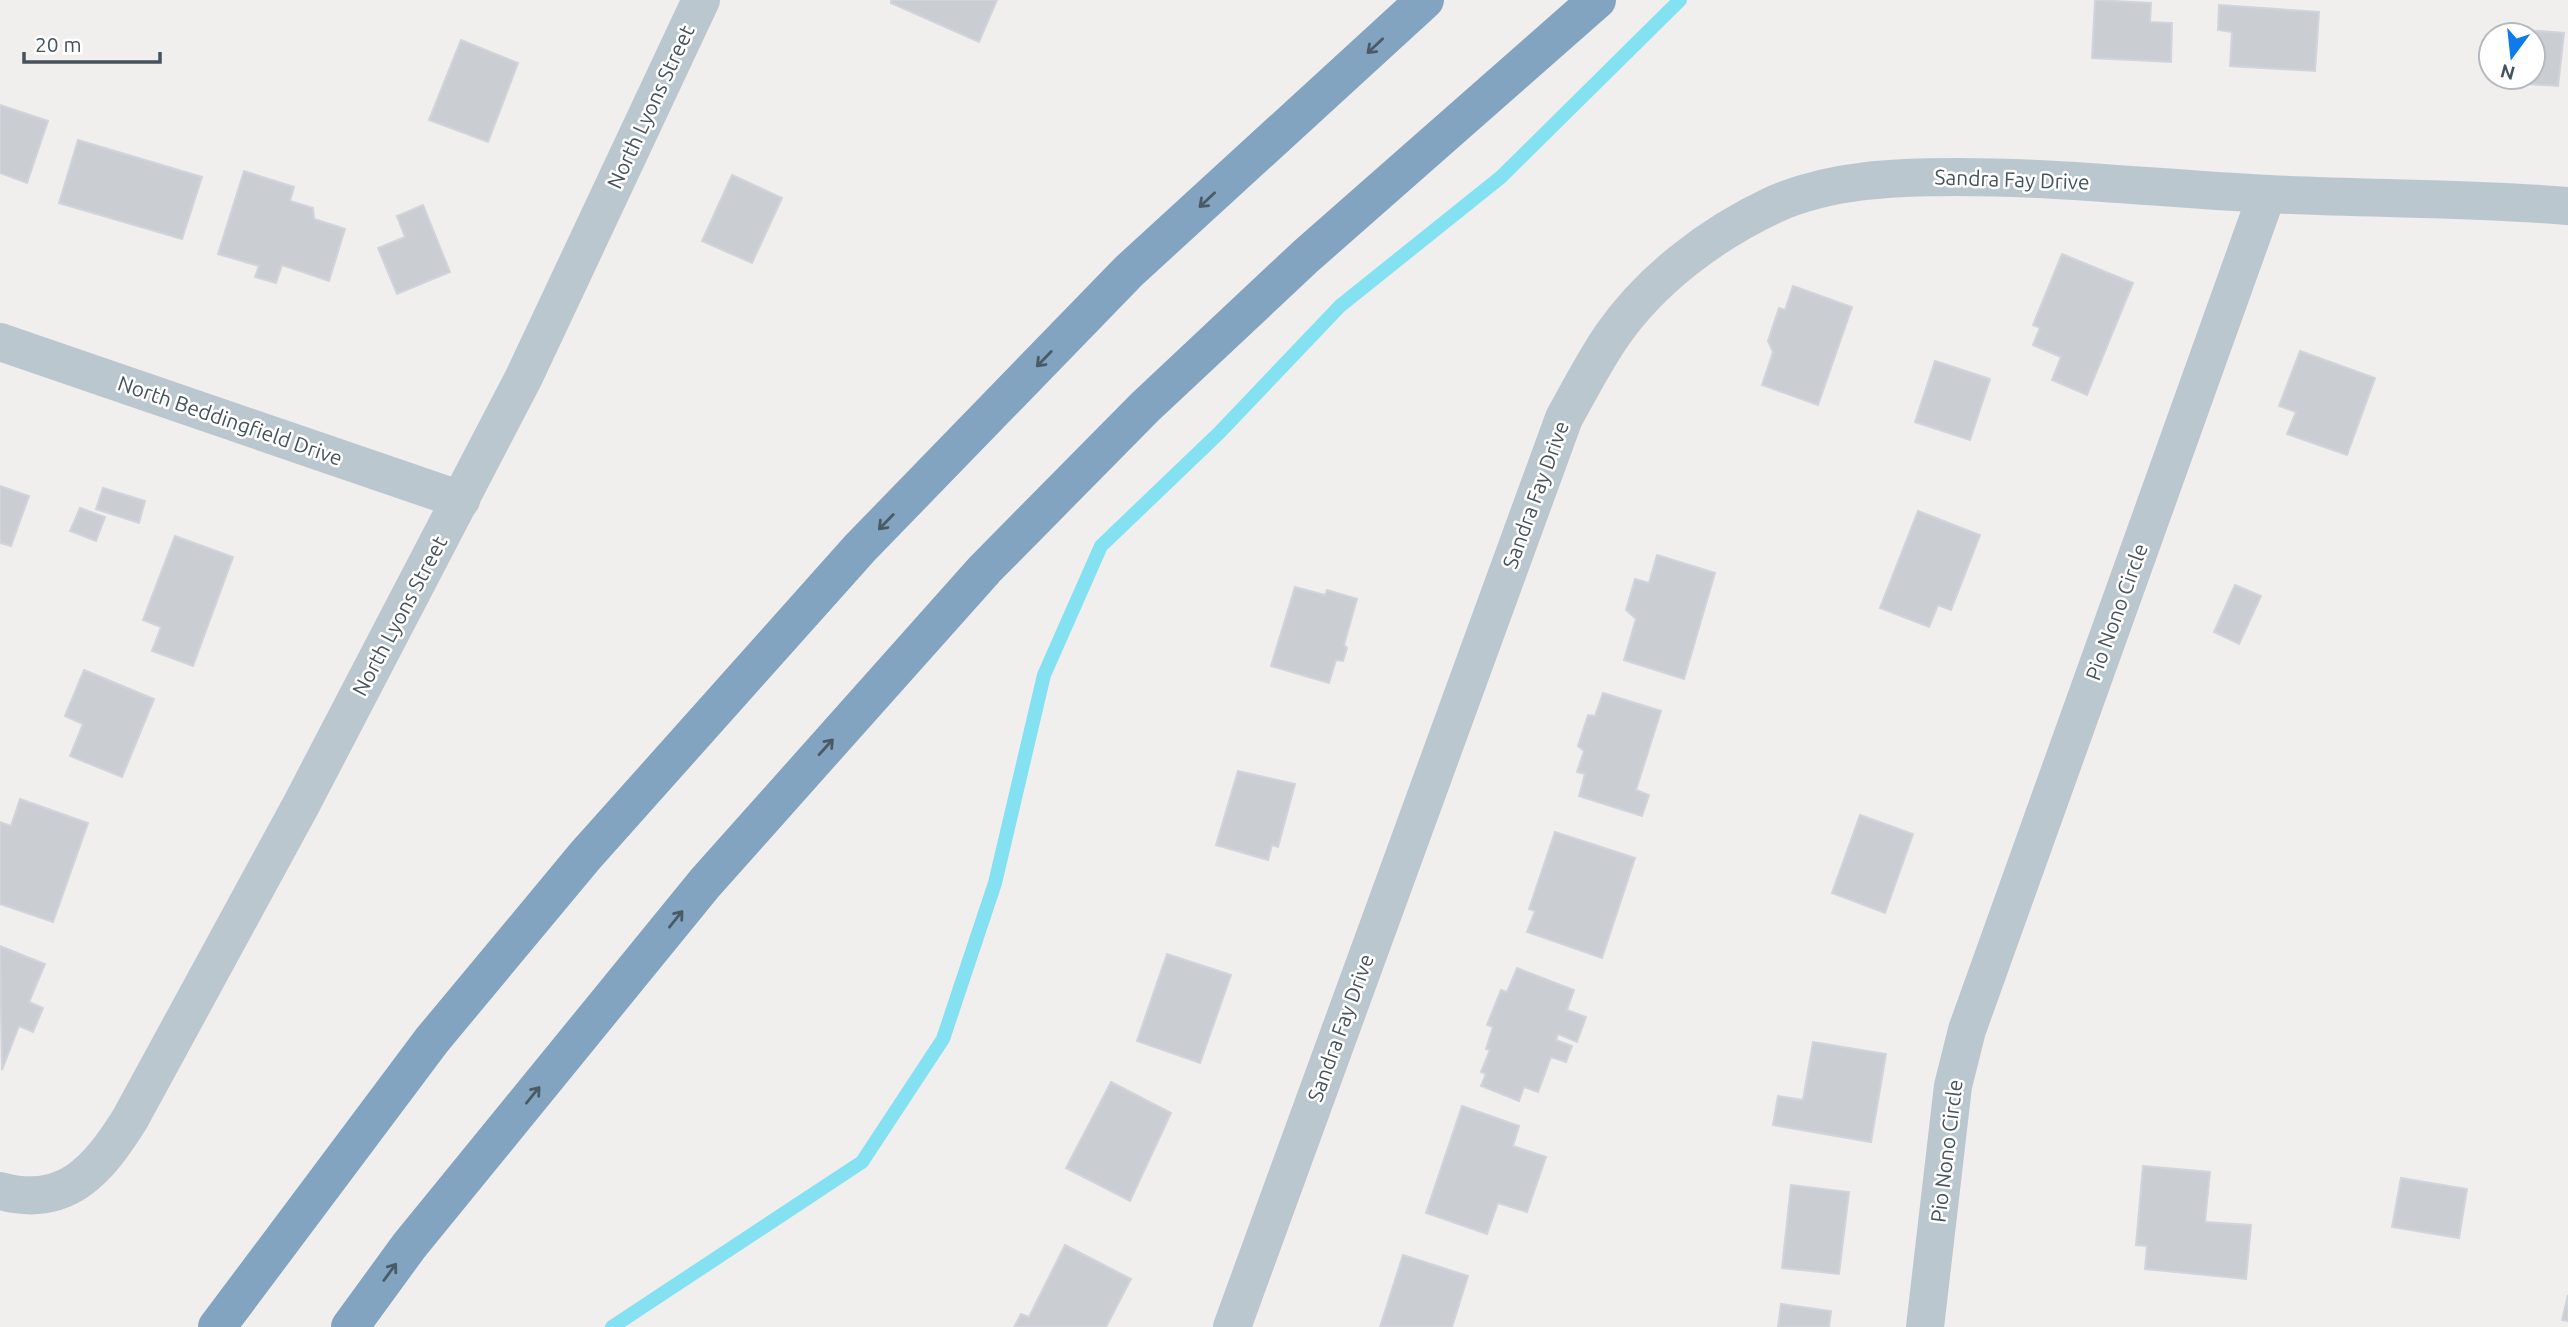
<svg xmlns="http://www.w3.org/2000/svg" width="2568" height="1327" font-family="Ubuntu,sans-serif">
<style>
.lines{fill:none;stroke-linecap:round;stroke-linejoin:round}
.stream{stroke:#84e1f1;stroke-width:14}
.building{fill:#caced3;stroke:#d1d4da;stroke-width:2}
.street{stroke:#bbc7ce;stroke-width:38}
.highway{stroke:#82a4c0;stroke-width:38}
.oneway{stroke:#4b5b66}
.labels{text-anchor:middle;stroke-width:5;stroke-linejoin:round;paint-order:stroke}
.street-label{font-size:21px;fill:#45535c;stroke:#fff}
</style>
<rect width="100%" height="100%" fill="#f1eeee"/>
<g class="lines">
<path class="stream" d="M612,1327L862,1162L943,1039L995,883L1044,675L1101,546L1219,433L1340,306L1501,177L1680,0"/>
</g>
<g class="building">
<path d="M891,0H997L979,42L891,3Z"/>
<path d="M2095,0L2151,3L2150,22L2172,23L2171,62L2092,58Z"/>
<path d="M2219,5L2319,12L2315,71L2230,66L2232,32L2218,30Z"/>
<path d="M2504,28L2564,33L2558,86L2501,82L2502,77H2533V35H2504Z"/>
<path d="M461,40L518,63L488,142L429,120Z"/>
<path d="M0,105L48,121L27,183L0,173Z"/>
<path d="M78,140L202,177L182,239L59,203Z"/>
<path d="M244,171L294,187L290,201L313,208L314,219L345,229L329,281L282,265L276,283L255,277L259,266L218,254Z"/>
<path d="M732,175L782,198L752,263L702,241Z"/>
<path d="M423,205L450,272L397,294L378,248L405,237L397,216Z"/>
<path d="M2062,254L2133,283L2087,395L2052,380L2061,357L2033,345L2040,328L2033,325Z"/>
<path d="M1793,286L1852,307L1818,405L1762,385L1773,352L1768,341L1779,308L1785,310Z"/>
<path d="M2300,351L2375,378L2347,455L2287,434L2296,412L2279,406Z"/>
<path d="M1935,361L1990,379L1970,440L1915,422Z"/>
<path d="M0,486L29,496L11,546L0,543Z"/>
<path d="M103,488L145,501L139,523L96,509Z"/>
<path d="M80,508L105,517L96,541L70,531Z"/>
<path d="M1918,511L1980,535L1951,610L1938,605L1929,627L1880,608Z"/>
<path d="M175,536L233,557L193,666L152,651L161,627L143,620Z"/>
<path d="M1657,555L1715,573L1684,679L1624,660L1636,619L1626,610L1635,579L1649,583Z"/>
<path d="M2235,585L2261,596L2239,644L2214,632Z"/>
<path d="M1295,587L1325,595L1327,590L1357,599L1344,645L1347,648L1343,661L1336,660L1329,683L1271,666Z"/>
<path d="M84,670L154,699L122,777L70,756L83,724L65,716Z"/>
<path d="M1603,693L1661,711L1636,790L1649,795L1642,816L1579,796L1585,774L1577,772L1584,751L1578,746L1588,715L1595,716Z"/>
<path d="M1238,771L1295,784L1278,847L1272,845L1268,860L1216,845Z"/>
<path d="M20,799L88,823L53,922L0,904V822L11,826Z"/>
<path d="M1860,815L1913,834L1885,913L1832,893Z"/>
<path d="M1555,832L1635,858L1602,958L1527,932L1535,911L1529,909Z"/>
<path d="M0,946L45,964L29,1002L43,1008L33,1032L19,1026L2,1070Z"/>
<path d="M1167,954L1231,975L1200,1063L1137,1041Z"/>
<path d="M1517,968L1574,990L1567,1010L1586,1017L1577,1042L1558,1034L1556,1040L1572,1046L1566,1062L1551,1057L1538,1092L1524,1087L1519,1101L1481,1086L1486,1074L1481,1072L1490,1050L1486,1049L1493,1027L1487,1025L1501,990L1507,992Z"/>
<path d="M1813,1042L1886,1054L1871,1142L1773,1125L1778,1096L1803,1100Z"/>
<path d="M1111,1082L1171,1113L1130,1201L1066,1168Z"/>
<path d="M1462,1106L1519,1126L1513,1146L1546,1157L1527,1212L1498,1203L1487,1234L1426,1213Z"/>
<path d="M2143,1166L2210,1172L2205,1222L2251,1225L2246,1279L2145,1269L2147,1246L2136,1245Z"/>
<path d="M2401,1178L2467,1189L2459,1238L2392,1227Z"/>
<path d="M1791,1185L1849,1192L1839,1274L1782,1268Z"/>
<path d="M1065,1245L1131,1279L1106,1327H1014L1021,1314L1029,1317Z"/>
<path d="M1403,1255L1468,1276L1452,1327H1380Z"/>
<path d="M2568,1295V1321L2562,1320Z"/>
<path d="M1781,1304L1831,1311L1829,1327H1778Z"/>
</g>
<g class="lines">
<g class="street">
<path d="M0,342L461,500"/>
<path d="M0,1191C66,1209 98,1170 130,1119L301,805L524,377L701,0"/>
<path d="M1232,1327L1564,418C1579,391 1594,362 1611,337C1650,280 1711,234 1773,205C1830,179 1897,177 1958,177C2062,177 2165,189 2269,194C2368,199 2469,198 2568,206"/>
<path d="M1925,1327L1953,1086L1967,1030L2267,194"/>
</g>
<g class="highway">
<path d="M217,1327L432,1040L585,856L860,548L1129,271L1425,0"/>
<path d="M350,1327L409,1246L705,883L985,569L1145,407L1306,256L1597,0"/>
</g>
</g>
<defs><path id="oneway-shaft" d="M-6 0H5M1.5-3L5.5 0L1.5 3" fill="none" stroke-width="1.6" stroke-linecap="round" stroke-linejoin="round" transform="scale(1.75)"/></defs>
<g class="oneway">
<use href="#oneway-shaft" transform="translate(1375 46) rotate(137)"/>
<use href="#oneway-shaft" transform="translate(1207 200) rotate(137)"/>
<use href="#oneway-shaft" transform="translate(1044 359) rotate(134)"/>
<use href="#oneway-shaft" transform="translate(886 522) rotate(134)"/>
<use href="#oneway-shaft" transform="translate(826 747) rotate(-48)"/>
<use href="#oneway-shaft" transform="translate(676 919) rotate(-51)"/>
<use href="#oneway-shaft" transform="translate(533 1095) rotate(-51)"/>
<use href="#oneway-shaft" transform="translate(390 1272) rotate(-54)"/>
</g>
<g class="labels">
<g class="street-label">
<text transform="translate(651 107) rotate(-65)" y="7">North Lyons Street</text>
<text transform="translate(2012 180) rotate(2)" y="7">Sandra Fay Drive</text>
<text transform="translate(230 421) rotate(19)" y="7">North Beddingfield Drive</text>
<text transform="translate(1536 495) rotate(-70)" y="7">Sandra Fay Drive</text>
<text transform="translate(2117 612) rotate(-70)" y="7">Pio Nono Circle</text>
<text transform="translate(400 616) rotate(-62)" y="7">North Lyons Street</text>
<text transform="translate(1341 1028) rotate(-70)" y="7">Sandra Fay Drive</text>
<text transform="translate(1947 1151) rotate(-83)" y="7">Pio Nono Circle</text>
</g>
</g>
<g transform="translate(2512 56) rotate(195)"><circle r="33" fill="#ffffff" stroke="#b5babe" stroke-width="2"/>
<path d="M0-5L12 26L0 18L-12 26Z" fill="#0e7bea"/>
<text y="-10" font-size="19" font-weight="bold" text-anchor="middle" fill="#45535c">N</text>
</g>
<path d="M24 52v10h136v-10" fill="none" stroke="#45535c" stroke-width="3.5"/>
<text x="35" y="52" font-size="21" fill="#45535c" stroke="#ffffff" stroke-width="5" paint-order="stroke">20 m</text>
</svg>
